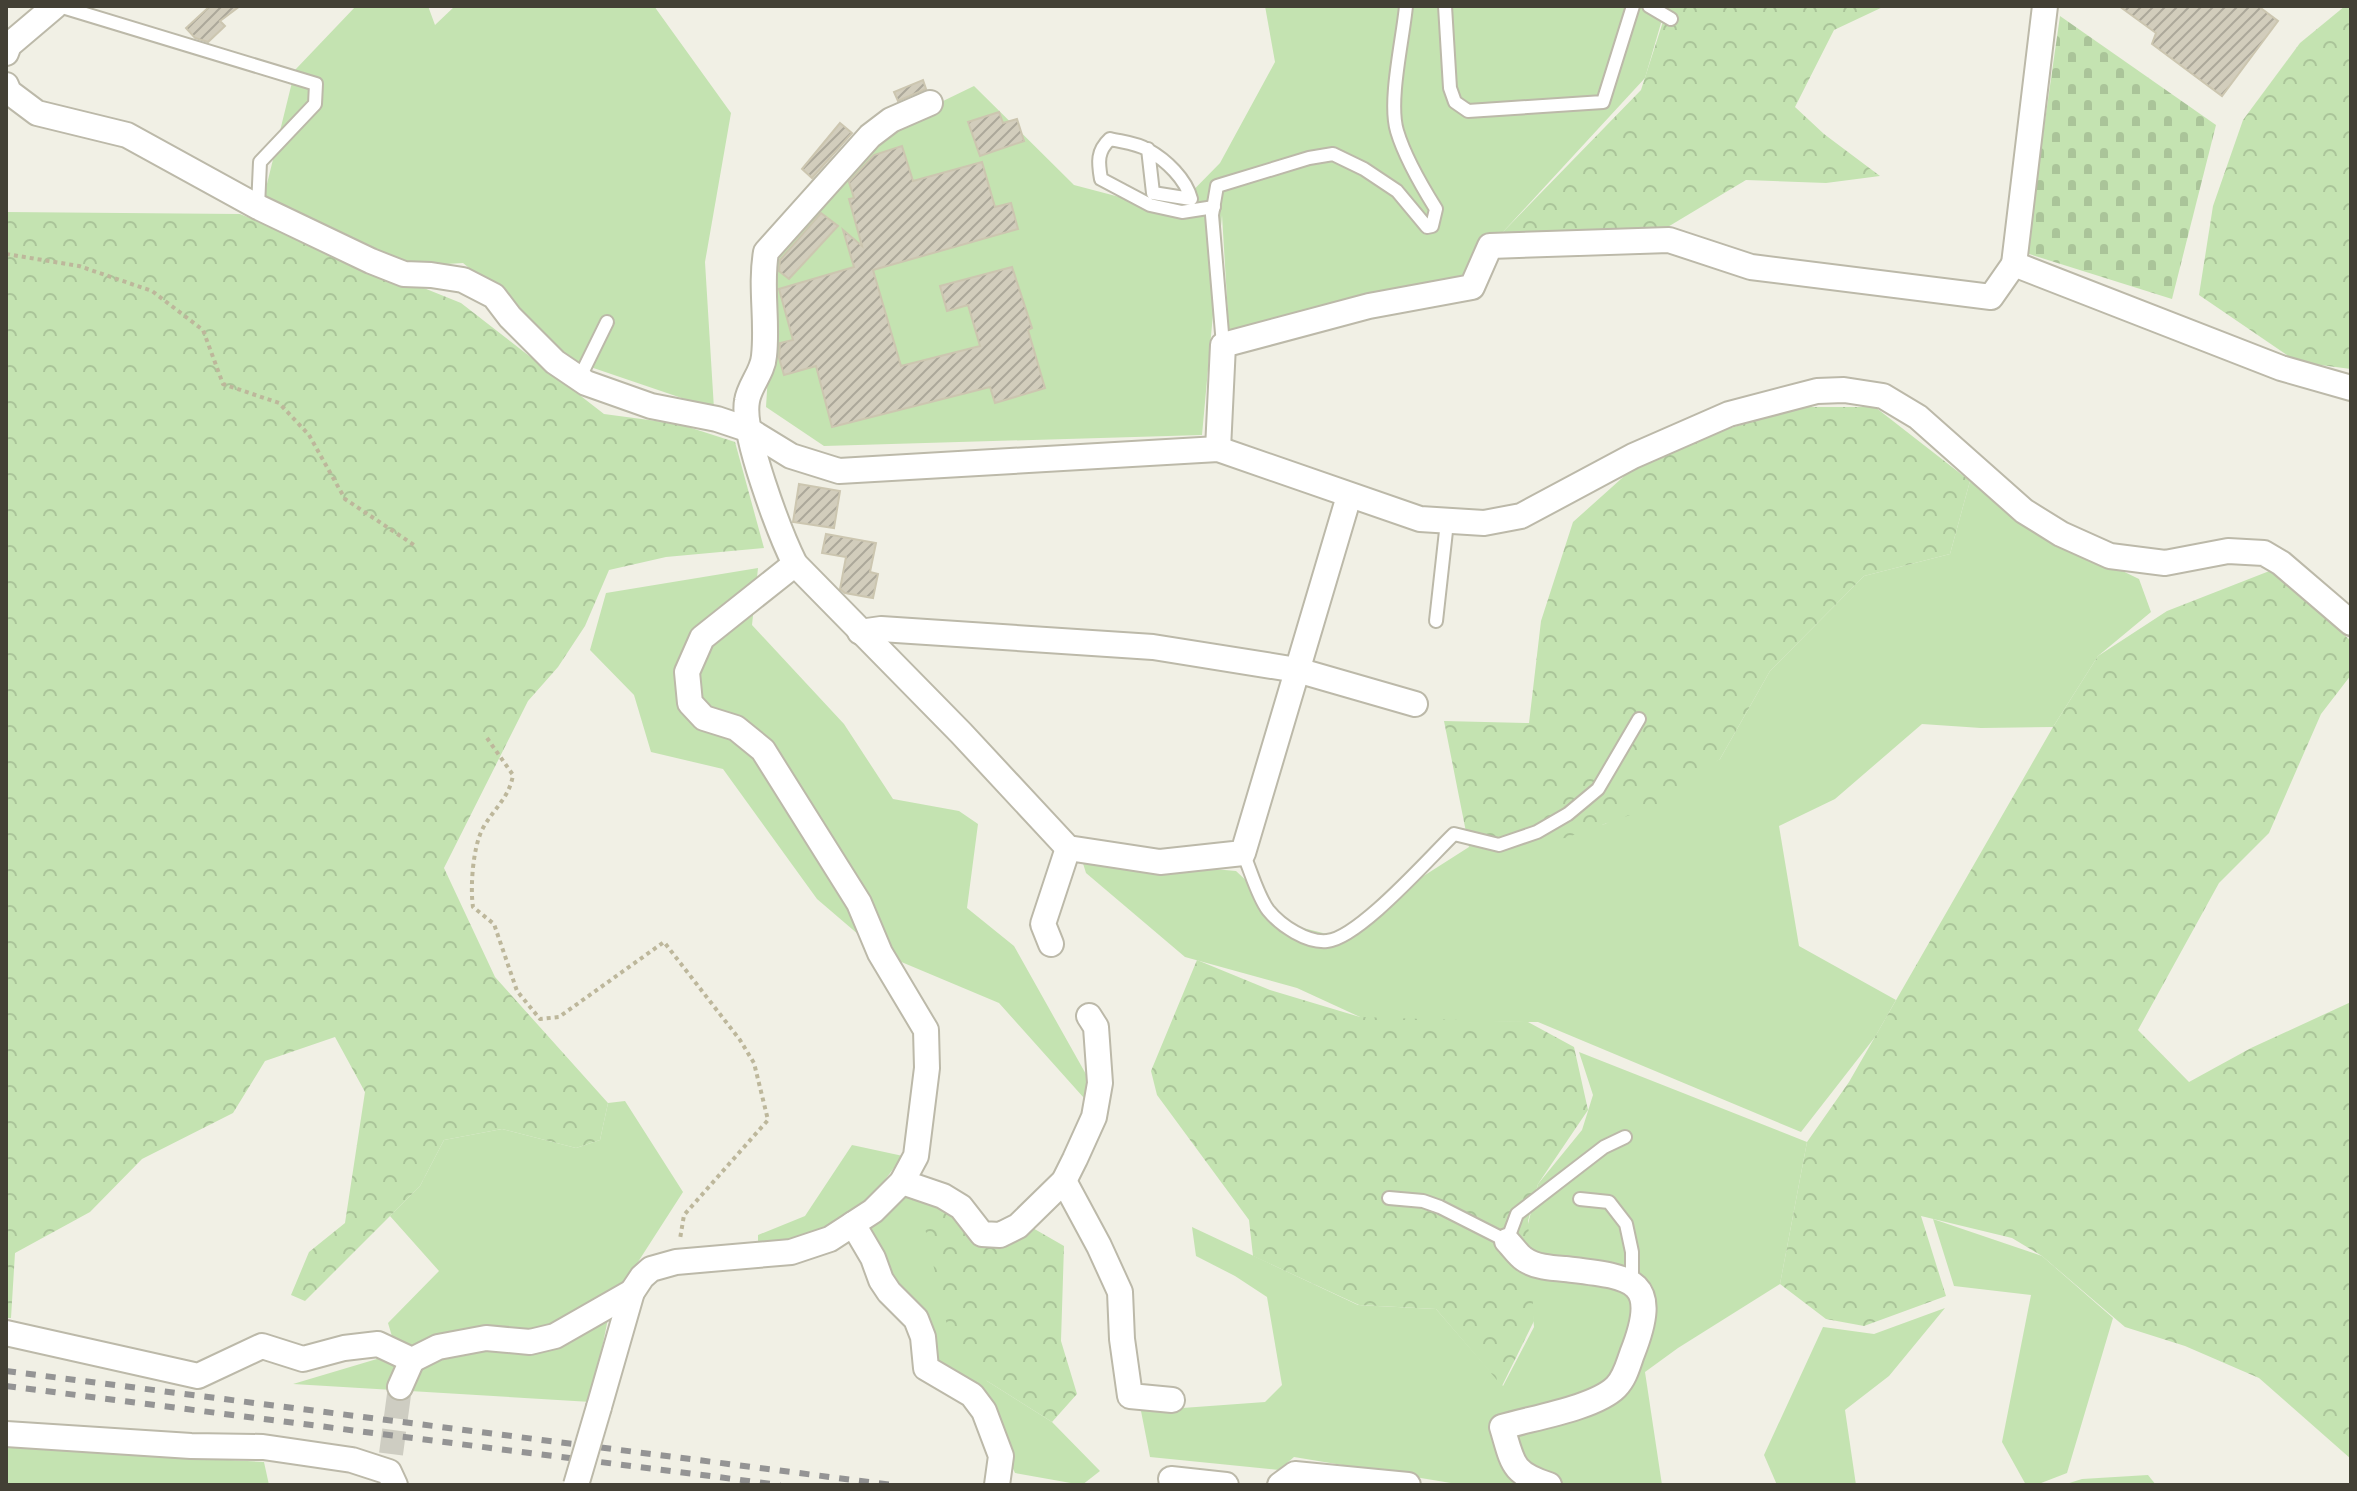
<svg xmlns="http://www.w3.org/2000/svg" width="2357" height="1491" font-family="'Work Sans',sans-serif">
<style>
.green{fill:#c4e3b1}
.forest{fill:url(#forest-crowns)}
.cemetery{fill:url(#cemetery-stones)}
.building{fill:url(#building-hatch);stroke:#ccc6b0;stroke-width:2}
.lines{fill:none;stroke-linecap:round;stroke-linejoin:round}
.street-tunnel{stroke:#cecdc2;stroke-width:24;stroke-dasharray:24 12;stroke-linecap:butt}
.lane-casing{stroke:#bcb9a9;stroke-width:16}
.street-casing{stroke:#bcb9a9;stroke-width:28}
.path{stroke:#bdb79b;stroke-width:4;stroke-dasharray:4 4;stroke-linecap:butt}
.lane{stroke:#fff;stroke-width:12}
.street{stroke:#fff;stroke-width:24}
.rail{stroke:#949494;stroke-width:6;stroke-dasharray:10 10;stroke-linecap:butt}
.street-bridge-casing{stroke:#bcb9a9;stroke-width:28;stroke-linecap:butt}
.street-bridge{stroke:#fff;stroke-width:24}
</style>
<defs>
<pattern id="forest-crowns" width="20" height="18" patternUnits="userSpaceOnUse" patternTransform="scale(2)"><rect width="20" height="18" fill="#c4e3b1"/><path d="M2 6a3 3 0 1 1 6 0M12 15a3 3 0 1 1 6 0" fill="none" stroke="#aac499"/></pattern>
<pattern id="cemetery-stones" width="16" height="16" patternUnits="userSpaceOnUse" patternTransform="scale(2)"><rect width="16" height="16" fill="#c4e3b1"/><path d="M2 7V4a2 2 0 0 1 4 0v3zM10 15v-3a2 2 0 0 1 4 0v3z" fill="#aac499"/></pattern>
<pattern id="building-hatch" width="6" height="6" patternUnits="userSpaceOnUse" patternTransform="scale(2)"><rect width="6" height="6" fill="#d2cdbc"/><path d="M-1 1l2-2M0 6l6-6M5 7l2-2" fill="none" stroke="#aca89a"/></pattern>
</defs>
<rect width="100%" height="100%" fill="#f1f0e5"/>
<g class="green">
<path d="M356,6H428L435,25L455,6H654L731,113L705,262L714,409L564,358L517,307L463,263L413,266L264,196L295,70Z"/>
<path d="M1265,6H1666L1645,78L1490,246L1472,287L1229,332L1222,215L1202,435L824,446L766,407L775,260L831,193L906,119L974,86L1074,185L1150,205L1170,214L1220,163L1275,62Z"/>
<path d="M1970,481L2042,532L2139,579L2151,612L2098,656L2053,727L1981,728L1922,724L1835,799L1779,826L1799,946L1896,1000L1875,1037L1801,1132L1538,1022L1376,1021L1360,1017L1297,988L1185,957L1086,873L1081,857L1236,871L1295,926L1331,935L1469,847L1605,824L1720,759L1770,671L1864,576L1950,554Z"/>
<path d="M758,568L752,625L844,724L893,799L959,811L978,824L967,908L1014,946L1087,1076L1092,1107L999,1003L880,953L817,899L723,769L651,752L634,695L590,650L606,593Z"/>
<path d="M1579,1052L1807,1142L1780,1284L1678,1348L1645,1372L1662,1485H1463L1294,1457L1279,1470L1150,1457L1141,1411L1265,1402L1282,1385L1267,1297L1235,1276L1196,1256L1192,1227L1358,1305L1436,1309L1503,1386L1534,1327L1526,1232L1538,1184L1582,1130L1593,1095Z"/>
<path d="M625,1101L683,1192L611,1304L591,1402L293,1384L397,1353L388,1323L439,1271L390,1216L420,1186L444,1140L502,1129L576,1148L600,1140L608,1103Z"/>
<path d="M852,1145L903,1156L884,1181L925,1199L987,1381L1052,1422L1100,1471L1082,1485L1015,1473C998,1431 963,1400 937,1363C904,1317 882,1265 859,1214L791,1245L758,1249V1235L805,1216Z"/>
<path d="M1933,1219L2042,1256L2113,1318L2067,1473L2036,1485H2026L2002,1442L2031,1295L1954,1286Z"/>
<path d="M1945,1308L1889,1376L1845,1410L1856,1485H1777L1764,1455L1823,1327L1874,1334Z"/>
<path d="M6,1447L264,1462L269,1485H6Z"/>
<path d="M2148,1475L2156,1485H2063L2082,1479Z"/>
</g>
<g class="forest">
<path d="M1668,6H1885L1834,30L1795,107L1824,134L1880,176L1826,183L1746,180L1666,228L1499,236L1641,90Z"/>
<path d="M2345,6H2351V369L2297,362L2199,295L2213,206L2243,120L2300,43Z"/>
<path d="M6,212L240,214L461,303L604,414L679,424L735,442L764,548L666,557L609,570L585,626L558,667L528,701L444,868L495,977L608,1103L600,1140L576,1148L502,1129L444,1140L420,1186L305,1301L291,1295L309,1252L345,1223L365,1092L335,1037L265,1061L233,1113L142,1159L90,1212L15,1253L11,1318H6Z"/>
<path d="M1799,407H1875L1970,481L1950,554L1864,576L1770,671L1720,759L1661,804L1565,838L1469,847L1444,721L1529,723L1541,621L1573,522L1650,453Z"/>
<path d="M2272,570L2351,641V675L2321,714L2269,833L2219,883L2138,1030L2189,1082L2251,1048L2351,1002V1459L2259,1378L2185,1346L2125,1327L2042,1256L2012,1238L1921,1216L1946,1296L1864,1326L1826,1319L1780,1284L1807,1142L1849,1082L2053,727L2098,656L2167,611Z"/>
<path d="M1197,960L1270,990L1360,1017L1528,1022L1574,1047L1588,1110L1538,1184L1528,1221L1534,1321L1502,1386L1436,1309L1359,1305L1253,1256L1249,1220L1157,1095L1151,1071Z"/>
<path d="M925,1199L957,1210L986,1244L1031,1227L1064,1246L1061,1341L1077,1394L1052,1422L987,1381L951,1343L922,1215Z"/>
</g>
<path class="cemetery" d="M2060,16L2216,125L2172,299L2026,253Z"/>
<g class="building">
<path d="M210,6H240L220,21L225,26L208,42L195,38L186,28Z"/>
<path d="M2119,6H2258L2278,21L2222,96L2152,44L2156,33Z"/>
<path d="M923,80L926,89L898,101L894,92Z"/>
<path d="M999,112L1003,123L1017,119L1024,141L980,156L968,122Z"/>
<path d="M840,123L852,133L812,178L802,169Z"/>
<path d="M902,146L913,181L982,162L995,207L1011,203L1018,229L873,270L901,366L980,346L968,305L947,311L940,286L1012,267L1032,328L1028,330L1045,388L995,403L990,387L832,427L816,366L784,375L779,358L780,343L793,340L779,289L854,267L843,230L862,246L849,199L854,198L849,182L874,155Z"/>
<path d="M821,213L838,226L789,279L779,271L780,260Z"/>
<path d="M799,484L840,491L834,528L793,522Z"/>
<path d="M826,534L876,543L870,572L878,574L873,598L845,593L840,589L846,557L822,553Z"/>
</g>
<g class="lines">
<path class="street-tunnel" d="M391,1454L400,1387"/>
<defs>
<g id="lane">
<path d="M59,6L316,84L315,104L260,162L258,207"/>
<path d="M1445,6L1450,88L1455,102L1468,111L1603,102L1633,6"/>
<path d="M1649,6L1671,19"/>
<path d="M1148,149L1153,193L1191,199C1186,179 1166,160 1148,150C1137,143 1122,142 1110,139C1097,151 1098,162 1101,179L1150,205L1182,212L1214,207"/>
<path d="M1223,345L1212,215L1217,186L1309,158L1333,154L1364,169L1397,191L1427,227L1432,226L1436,209C1421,185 1405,158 1397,131C1388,101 1403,39 1406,6"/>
<path d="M579,379L607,322"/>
<path d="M1436,621L1447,522"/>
<path d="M1243,853C1251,871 1257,895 1268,910C1281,926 1307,943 1327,941C1359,938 1429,858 1454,834L1499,845L1537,832L1568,814L1598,789L1639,719"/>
<path d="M1389,1198L1423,1201L1440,1207L1507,1241L1517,1214L1604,1147L1625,1137"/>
<path d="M1580,1199L1609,1202L1626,1224L1632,1252V1282"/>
</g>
<g id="street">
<path d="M2045,6L2014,264L2281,368L2351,388"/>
<path d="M6,53L9,45L55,6"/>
<path d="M6,85L9,92L37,113L127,135L258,207L371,261L404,274L431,275L463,280L494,296L510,317L555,362L586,383L651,406L717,419L747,429L791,456L839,471L1218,449L1420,519L1484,523L1521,516L1633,456L1729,414L1817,391L1844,390L1883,396L1918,417L2024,511L2061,534L2110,556L2165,563L2228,551L2264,553L2281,563L2351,623"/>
<path d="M930,103L891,120L870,136L766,252C760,287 768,321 764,356C763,372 749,386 747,401C741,432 780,534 795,564L961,733L1068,848L1160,862L1243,853L1349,496"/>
<path d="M1218,449L1223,345L1369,306L1472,287L1490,246L1669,240L1751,267L1991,297L2014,264"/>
<path d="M860,632L881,629L1153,647L1297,670L1415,704"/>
<path d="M1051,944L1043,924L1068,848"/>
<path d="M1064,1181L1099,1246L1120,1292L1122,1339L1130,1396L1172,1400"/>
<path d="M902,1182L943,1196L961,1207L982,1234L1000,1235L1018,1226L1064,1181L1075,1159L1094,1117L1100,1083L1096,1027L1089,1016"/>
<path d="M853,1224L873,1258L881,1280L889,1292L916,1319L923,1337L926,1368L972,1395L984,1411L1001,1456L997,1485"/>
<path d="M1507,1241C1512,1246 1518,1255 1524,1259C1535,1267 1551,1268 1565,1269C1632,1277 1662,1278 1632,1354C1628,1365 1625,1378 1616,1387C1595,1408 1532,1418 1502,1427C1513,1463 1511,1473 1549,1485"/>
<path d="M6,1333L198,1376L262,1346L303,1359L344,1348L378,1344L412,1360L438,1347L486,1338L530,1342L555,1336L632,1292"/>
<path d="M400,1387L412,1360"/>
<path d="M599,1407L632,1292L642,1277L651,1269L676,1262L791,1252L830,1239L873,1211L902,1182L916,1156L927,1068L926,1030L880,953L859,903L763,750L736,728L704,718L690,703L687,672L702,638L795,564"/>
<path d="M6,1434L191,1446L263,1447L352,1460L389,1472L395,1485"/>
<path d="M1171,1479L1226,1485"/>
<path d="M1280,1485L1295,1474L1408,1485"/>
</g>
</defs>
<use href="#lane" class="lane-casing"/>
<use href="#street" class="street-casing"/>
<g class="path">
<path d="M6,254L79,266L152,291L203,330L223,384L279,403L309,435L345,499L417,547"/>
<path d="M487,738L513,775C509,799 492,810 482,830C473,848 470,887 473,907L494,924L517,991L540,1019L559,1017L664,942L740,1040L754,1063L768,1120L684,1215L680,1239"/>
</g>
<use href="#lane" class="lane"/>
<use href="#street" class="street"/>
<g class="rail">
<path d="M6,1371L892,1485"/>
<path d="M6,1386L780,1485"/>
</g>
<defs>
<path id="street-bridge" d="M576,1485L599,1407"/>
</defs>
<use href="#street-bridge" class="street-bridge-casing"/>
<use href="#street-bridge" class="street-bridge"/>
</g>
<rect width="2357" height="1491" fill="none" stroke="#434035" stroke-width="16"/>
</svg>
